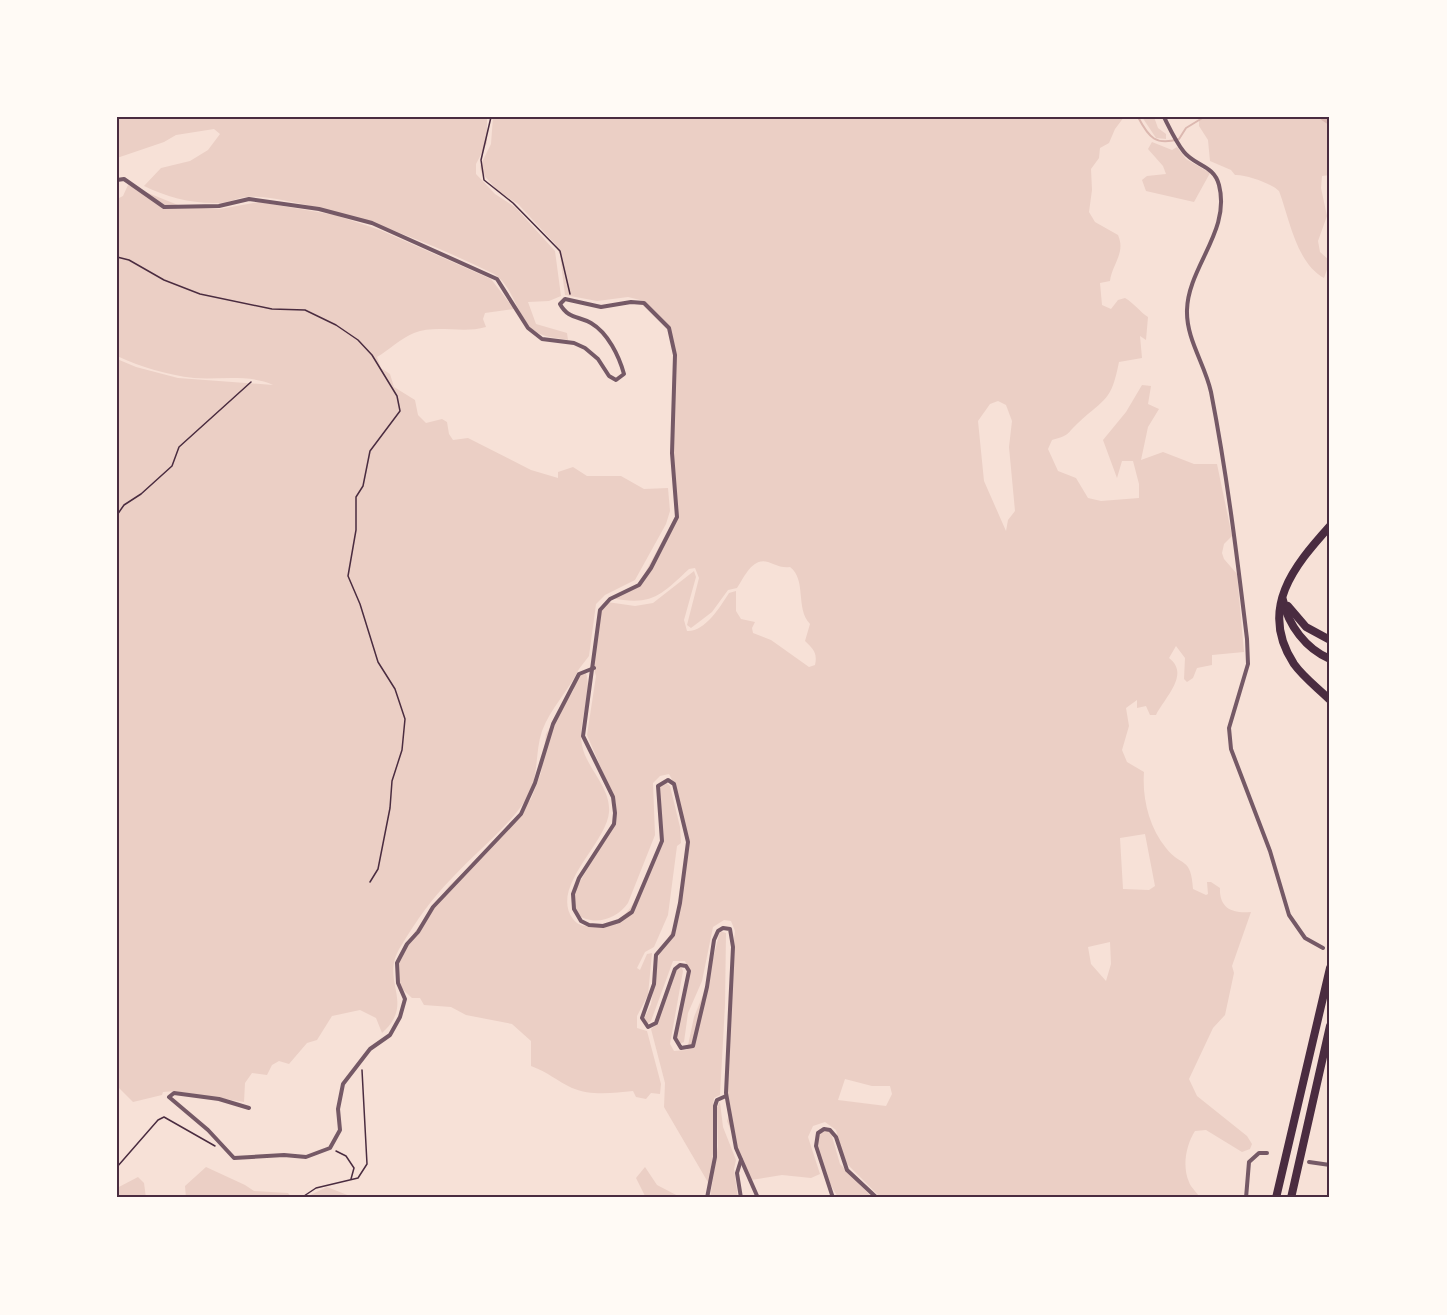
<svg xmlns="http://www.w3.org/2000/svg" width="1447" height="1315" font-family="Overpass,sans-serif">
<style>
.green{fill:#ebcfc5;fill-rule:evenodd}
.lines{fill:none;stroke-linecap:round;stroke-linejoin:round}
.stream{stroke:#dcb8b0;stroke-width:2}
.canal{stroke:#dcb8b0;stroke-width:8}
.path{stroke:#4a2c40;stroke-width:1.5}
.minor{stroke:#755966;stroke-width:4}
.motorway{stroke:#4a2c40;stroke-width:8}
.neatline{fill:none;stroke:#4a2c40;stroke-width:2}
</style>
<rect width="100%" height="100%" fill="#f7e1d7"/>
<g class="green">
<path d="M117,117H487V143L476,164V174L495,194L515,207L555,251L561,296L549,301L528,302L536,324L567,333L568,340C560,338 548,338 540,334C517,323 516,288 494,274C426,241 357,213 282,200C270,198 258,196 246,197C237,198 228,203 219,203C192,204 167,197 144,186L161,168L190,161L208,150L220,134L214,129L176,135L164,142L117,158Z"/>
<path d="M493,117H1124L1115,129L1109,143L1100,148L1099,158L1091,169L1092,190L1089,212L1095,222L1118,235C1126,253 1112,264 1110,281L1100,283L1102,305L1111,309L1118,300L1125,298C1134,303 1140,312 1148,317L1146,340L1140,336L1142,358L1119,362C1111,402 1106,397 1078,423C1066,434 1071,435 1052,440L1048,449L1058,471L1076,478L1088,498L1101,501L1139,498V484L1133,461H1122L1117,478L1103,440L1126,412L1142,385L1151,386L1148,404L1159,409L1148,427L1141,460L1163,452L1194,464H1217L1232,536L1224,544L1222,553L1224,559L1237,574L1244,652L1212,655V665L1197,668L1193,678L1187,682L1184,679L1185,658L1176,646L1169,658C1190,674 1166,696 1156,715H1150L1146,706L1137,708V700L1126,708L1129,726L1122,750L1127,762L1144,772C1142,798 1149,827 1166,848C1182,868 1191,856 1193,889L1206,895L1208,894L1207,882H1211L1220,888C1219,908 1232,914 1251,912L1232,966L1234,973L1225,1015L1213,1028L1189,1079L1197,1096L1247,1136L1252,1144L1250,1149L1242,1152L1206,1130L1195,1131C1186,1145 1182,1166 1189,1182C1191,1188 1197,1192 1200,1198H881L845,1162L836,1130L825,1122L813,1126L808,1137L820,1174L811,1178L782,1175L751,1180L727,1121L731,1108L726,1094L732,954L735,931L731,921L724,920L713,927L702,981L688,1013L684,1042L679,1044L676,1041L689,970L685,961H673L651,1021L647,1024L644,1019L651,1004L659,955L675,925L687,848L677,789L669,774L660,776L653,783L655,835L628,903C617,919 593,927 577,914L573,902L576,889L615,819L616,803L587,735L596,676L593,666L600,612L607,602L635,606L653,603L694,571L696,577L684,620L687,631C705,632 720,607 729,593L736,591V611L741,619L755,622L752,628L753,633L771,640L809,667L815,665C818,652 812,648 805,641L810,624C795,608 807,580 790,567C780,568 777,565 768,562C752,557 744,578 737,588L728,590L712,612L691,628L687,625L699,578L695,568L689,569C660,596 652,606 611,598L639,584L675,517L672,393L674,354L666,323L644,301L628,297L597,301L565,295L560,255L555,244L518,204L498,191L481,172L480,166L491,144ZM998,401L1006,405L1012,421L1009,447L1015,511L1008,520L1006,531L984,481L978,421L990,404ZM1145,834L1155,886L1149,890L1123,889L1120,838ZM1110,942L1111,964L1106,981L1091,964L1088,947ZM845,1079L872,1086H890L892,1094L886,1106L838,1100Z"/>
<path d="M1142,117H1154L1158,128L1166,134V139L1156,138Z"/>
<path d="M1199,117H1330V175L1322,176L1321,188L1327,216L1318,241L1320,252L1330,261L1324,278C1296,263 1289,217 1279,191C1273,184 1245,174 1235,175L1231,170L1210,161L1208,140L1199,126Z"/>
<path d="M1152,142L1172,150L1177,147L1186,159L1210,173L1194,202L1146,191L1142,180L1147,176L1166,174L1163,166L1148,149Z"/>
<path d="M128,185L183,207L220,209L259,202L335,215L380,230L491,279L514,309L485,313L483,319L486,327C462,334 436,324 414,333C401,338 389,350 377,357L381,368L390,374L394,387L415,400L418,415L426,423L442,419L447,422L449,434L453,440L468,438L531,470L558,478V472L573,467L587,476H621L644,489L668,488L670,511L666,524L635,580L605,595L596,604L589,656L579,669C569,690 550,709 542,731C534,755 540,779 525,801C505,830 477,851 453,877C432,898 416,921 401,946C378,981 417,1002 382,1033L376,1018L360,1010L332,1016L317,1040L307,1043L289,1064L279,1061L272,1065L267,1075L252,1073L245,1083L244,1102L175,1091L163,1092L162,1095L133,1102L117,1086V359L136,367L178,378L273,385C250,374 218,380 194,378C167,375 141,367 117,356V199L123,196Z"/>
<path d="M586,673C593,695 577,722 582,745C586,768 611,787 609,812C607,843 549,887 573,919C579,927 589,927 598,926C608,926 619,921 626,913C639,900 659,853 661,835C662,818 660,801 660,784L666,782L670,786L680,827L681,843L677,846L668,915L654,947L645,952L637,968L640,970L647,954L652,953L648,995L637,1016V1028L647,1031L661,1084L660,1094L651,1093L646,1099L636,1097L633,1091C613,1093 591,1096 572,1088C557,1081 548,1072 531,1066V1041L512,1024L466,1015L451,1007L424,1005L420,998H412L400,987L397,963L414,933L449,886L495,843L531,799L541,773L546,734L573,691L579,674Z"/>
<path d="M720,931L726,933L725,1005L720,1095L714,1098L713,1105L714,1146L709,1184L664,1107L665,1083L651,1029L657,1024L677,968L681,966L683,971L670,1044L674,1051L687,1050L694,1017L705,990Z"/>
<path d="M720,1102L723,1127L736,1160L734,1169L738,1198H710L718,1146L717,1107Z"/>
<path d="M820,1129L828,1130L831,1133L840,1164L873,1198H839C829,1185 812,1149 816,1133Z"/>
<path d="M206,1167L245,1185L254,1191L288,1193L292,1198H186L185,1186Z"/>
<path d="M645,1167L657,1185L682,1198H646L636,1178Z"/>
<path d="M138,1177L144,1183L146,1198H117V1188Z"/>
<path d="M327,1187L355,1198H304Z"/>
</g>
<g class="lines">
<path class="stream" d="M1138,117C1149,138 1156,146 1179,139L1186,128L1204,117"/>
<path class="canal" d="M1324,117L1330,121"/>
<g class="path">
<path d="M491,117L481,160L484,180L513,203L560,251L570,294"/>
<path d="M117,257L129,260L164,280L200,294L272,309L305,310L336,325L358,340L372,355L397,396L400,411L370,451L363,486L356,497V530L348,576L360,604L378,662L395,689L405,719L402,750L392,781L390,808L378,869L370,882"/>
<path d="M117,515L124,505L141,494L172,466L179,447L251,382"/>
<path d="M336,1151L346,1156L354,1168L351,1179"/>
<path d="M117,1167L158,1120L164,1117L215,1146"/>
<path d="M301,1198L316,1188L358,1178L367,1164L362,1070"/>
</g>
<g class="minor">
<path d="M1164,117C1170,129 1176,142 1184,152C1195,166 1214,165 1219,185C1231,231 1188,267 1187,310C1186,339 1205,364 1211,392C1227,474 1237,556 1247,639L1248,664L1229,728L1231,749L1270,851L1289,915L1305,938L1323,948"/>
<path d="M117,180L124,179L164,207L219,206L249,199L319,209L372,223L497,279L528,328L542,339L574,343L585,348L598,359L609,376L616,380L624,374C619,356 608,333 591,323C579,316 568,319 560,304L565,299L601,307L631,302L644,303L669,328L675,355L672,453L677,517L651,568L639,585L610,599L600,610L583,736L613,797L615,813L614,824L579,878L573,894L574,909L581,921L589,925L603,926L619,921L632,912L662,841L658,786L668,780L674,784L688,842L680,903L673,935L656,955L654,984L642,1018L648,1027L656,1023L675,969L680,965L686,966L689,971L675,1038L681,1048L693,1046L707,987L714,940L718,931L723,928L730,929L733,947L726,1093L736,1148L758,1198"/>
<path d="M249,1108L219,1099L174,1093L169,1097L208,1130L234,1158L284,1155L306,1157L330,1148L340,1130L338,1109L343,1084L370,1049L390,1035L400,1017L405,999L398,983L397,963L407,944L418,932L433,907L521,814L535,783L553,724L579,674L594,668"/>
<path d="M1309,1162L1330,1165"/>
<path d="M707,1198L715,1157V1106L717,1100L726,1096"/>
<path d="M741,1198L737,1173L741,1160"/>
<path d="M833,1198L816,1146L818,1133L824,1129L830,1130L836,1137L847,1170L877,1198"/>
<path d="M1246,1198L1249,1162L1259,1153H1267"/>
</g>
<g class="motorway">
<path d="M1330,526C1294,566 1258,609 1294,664C1304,678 1318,688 1330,700"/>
<path d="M1283,600C1288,625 1306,649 1330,659"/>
<path d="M1288,606L1306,627L1330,640"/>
<path d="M1276,1198L1330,968"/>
<path d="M1291,1198L1330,1026"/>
</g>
</g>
<rect width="1447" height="1315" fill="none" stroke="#fffaf5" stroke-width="237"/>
<rect x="118" y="118" width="1210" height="1078" class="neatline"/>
</svg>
